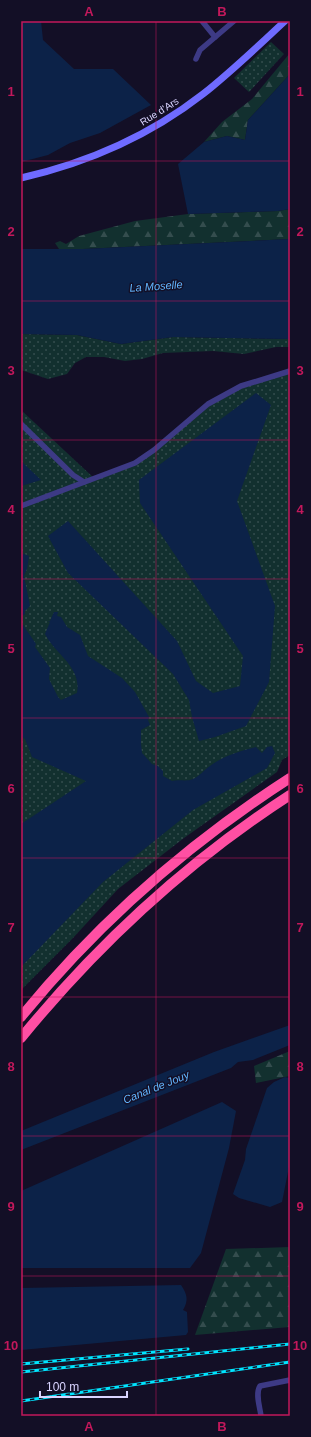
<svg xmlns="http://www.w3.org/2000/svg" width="311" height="1437" font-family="Helvetica,sans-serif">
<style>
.grass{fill:url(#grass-dots)}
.forest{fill:url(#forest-firs)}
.water{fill:#0c2248}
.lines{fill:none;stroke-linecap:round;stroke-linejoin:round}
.street{stroke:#3d3a85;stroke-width:5.5}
.secondary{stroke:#6f6bff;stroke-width:7}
.highway{stroke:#ff4fa3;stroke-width:10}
.rail-casing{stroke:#00e5ff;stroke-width:3}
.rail{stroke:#130f26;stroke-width:1.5;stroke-dasharray:4.5;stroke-linecap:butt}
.grid{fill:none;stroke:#c2185b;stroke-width:1;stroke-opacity:0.55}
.labels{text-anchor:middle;stroke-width:3;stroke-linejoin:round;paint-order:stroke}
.street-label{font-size:10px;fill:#d9d4ff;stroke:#130f26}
.water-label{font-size:11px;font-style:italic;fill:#62b6ff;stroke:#130f26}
.neatline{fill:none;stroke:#c2185b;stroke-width:1.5}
.grid-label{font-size:13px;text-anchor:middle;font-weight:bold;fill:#c2185b}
</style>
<defs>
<pattern id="grass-dots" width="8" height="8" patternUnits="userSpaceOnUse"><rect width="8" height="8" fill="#12302f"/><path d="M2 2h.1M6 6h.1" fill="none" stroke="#344d4e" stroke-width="1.8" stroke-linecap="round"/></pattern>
<pattern id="forest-firs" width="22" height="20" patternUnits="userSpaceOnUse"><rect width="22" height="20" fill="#12302f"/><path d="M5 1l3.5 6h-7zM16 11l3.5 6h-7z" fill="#344d4e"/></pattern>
</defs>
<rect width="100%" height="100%" fill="#130f26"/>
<g class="grass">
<path d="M271,42L284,54L249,92L234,78Z"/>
<path d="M21,334L77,335L121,344L173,337L290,339V347H276L244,354L213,351L163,353L142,359L125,361L104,357H86L75,363L67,374L48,379L21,370Z"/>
<path d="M290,371V755L282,760L277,772L184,838L118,889L73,938L21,990V410L95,479L135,463L208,404L241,386Z"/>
</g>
<g class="forest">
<path d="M290,53V74L248,120L245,140L227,136L204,142L222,122L252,99Z"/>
<path d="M290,209V239L83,249H59L55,243L60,241L66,244L79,236L135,221L188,214L278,211Z"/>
<path d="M290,1051V1076L256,1083L254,1066Z"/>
<path d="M290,1247V1327L195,1335L226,1249Z"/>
</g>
<g class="water">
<path d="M21,21H41L43,40L74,69H113L151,105L100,133L70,143L48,155L21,162Z"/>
<path d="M290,74V209L278,211L188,214L178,164L204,142L227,136L245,140L248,120Z"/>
<path d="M290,239V339L173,337L121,344L77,335L21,334V249H83Z"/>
<path d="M256,393L271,405L237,501L275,606L269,682L246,726L215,737L199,741L192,717L189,700L173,674L68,573L48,536L68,521L177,641L196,681L213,693L240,686L243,656L140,503L139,480Z"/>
<path d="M21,461L41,480L21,486Z"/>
<path d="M24,554L29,556L27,569L24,576L30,606L25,611V614L22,616H21V555Z"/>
<path d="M54,612H58L57,616L61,617L67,627L80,635L88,656L122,678L135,692L149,717L148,720L150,725L141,730V744L142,753L152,764L158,766L163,771V776L172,781C179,779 186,782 193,779C200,776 204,770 210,766C223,756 240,751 256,747L262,753L267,747L272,746L275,753L267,768L193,810L103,882L21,967V824L86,781L32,757L25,739L21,736V625H23L36,644L35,647L50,668L49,679L58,697L61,700L77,693C82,667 55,654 45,634L50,622L48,621H50Z"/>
<path d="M290,1025V1045L253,1060L238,1062L231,1068L21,1150V1131L214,1052Z"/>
<path d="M285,1077L290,1078V1162L282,1202L270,1207L239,1198L233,1194L245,1160L246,1149L267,1088L274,1082Z"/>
<path d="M222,1102L236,1111L229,1148L201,1253L190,1268H21V1191Z"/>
<path d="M181,1285C187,1294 189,1300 183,1310L187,1312L188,1332L186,1335L21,1350V1288Z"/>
</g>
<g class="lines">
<g class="street">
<path d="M202,21L215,37"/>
<path d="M196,59L200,50L234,21"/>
<path d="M21,424L73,475L84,482"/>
<path d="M21,506L135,463L154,450L208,404L241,386L290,371"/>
<path d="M261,1416C260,1407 255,1394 260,1386L290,1380"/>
</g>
<path class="secondary" d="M21,178C87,163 149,136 203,94C231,72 258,46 285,21"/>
<g class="highway">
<path d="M21,1017C97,924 189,843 290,778"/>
<path d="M21,1038C98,944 188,861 290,795"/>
</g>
<defs>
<g id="rail">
<path d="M21,1364L188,1349"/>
<path d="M21,1372L290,1344"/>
<path d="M21,1401L290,1362"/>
</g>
</defs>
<use href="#rail" class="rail-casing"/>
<use href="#rail" class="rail"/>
</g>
<path class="grid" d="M156,21V1416M21,161H290M21,301H290M21,440H290M21,579H290M21,718H290M21,858H290M21,997H290M21,1136H290M21,1276H290"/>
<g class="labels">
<g class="street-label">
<text transform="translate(159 111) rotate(-32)" y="4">Rue d'Ars</text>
</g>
<g class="water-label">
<text transform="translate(156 286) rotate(-4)" y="4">La Moselle</text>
<text transform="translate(156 1087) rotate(-22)" y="4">Canal de Jouy</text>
</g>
</g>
<rect width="311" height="1437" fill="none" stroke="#130f26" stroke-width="44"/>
<path d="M40 1391v6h87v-6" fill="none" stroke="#d9d4ff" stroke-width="2"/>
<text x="46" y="1391" font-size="12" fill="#d9d4ff" stroke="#130f26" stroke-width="3" paint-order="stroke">100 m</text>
<rect x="22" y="22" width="267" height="1393" class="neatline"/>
<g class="grid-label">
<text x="89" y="16">A</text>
<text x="222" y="16">B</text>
<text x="11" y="96">1</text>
<text x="300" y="96">1</text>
<text x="11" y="236">2</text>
<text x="300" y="236">2</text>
<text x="11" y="375">3</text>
<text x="300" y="375">3</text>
<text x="11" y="514">4</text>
<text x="300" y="514">4</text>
<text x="11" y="653">5</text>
<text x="300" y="653">5</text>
<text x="11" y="793">6</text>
<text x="300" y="793">6</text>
<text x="11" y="932">7</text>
<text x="300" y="932">7</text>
<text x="11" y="1071">8</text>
<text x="300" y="1071">8</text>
<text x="11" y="1211">9</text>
<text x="300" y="1211">9</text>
<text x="11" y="1350">10</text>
<text x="300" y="1350">10</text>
<text x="89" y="1431">A</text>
<text x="222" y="1431">B</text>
</g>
</svg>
